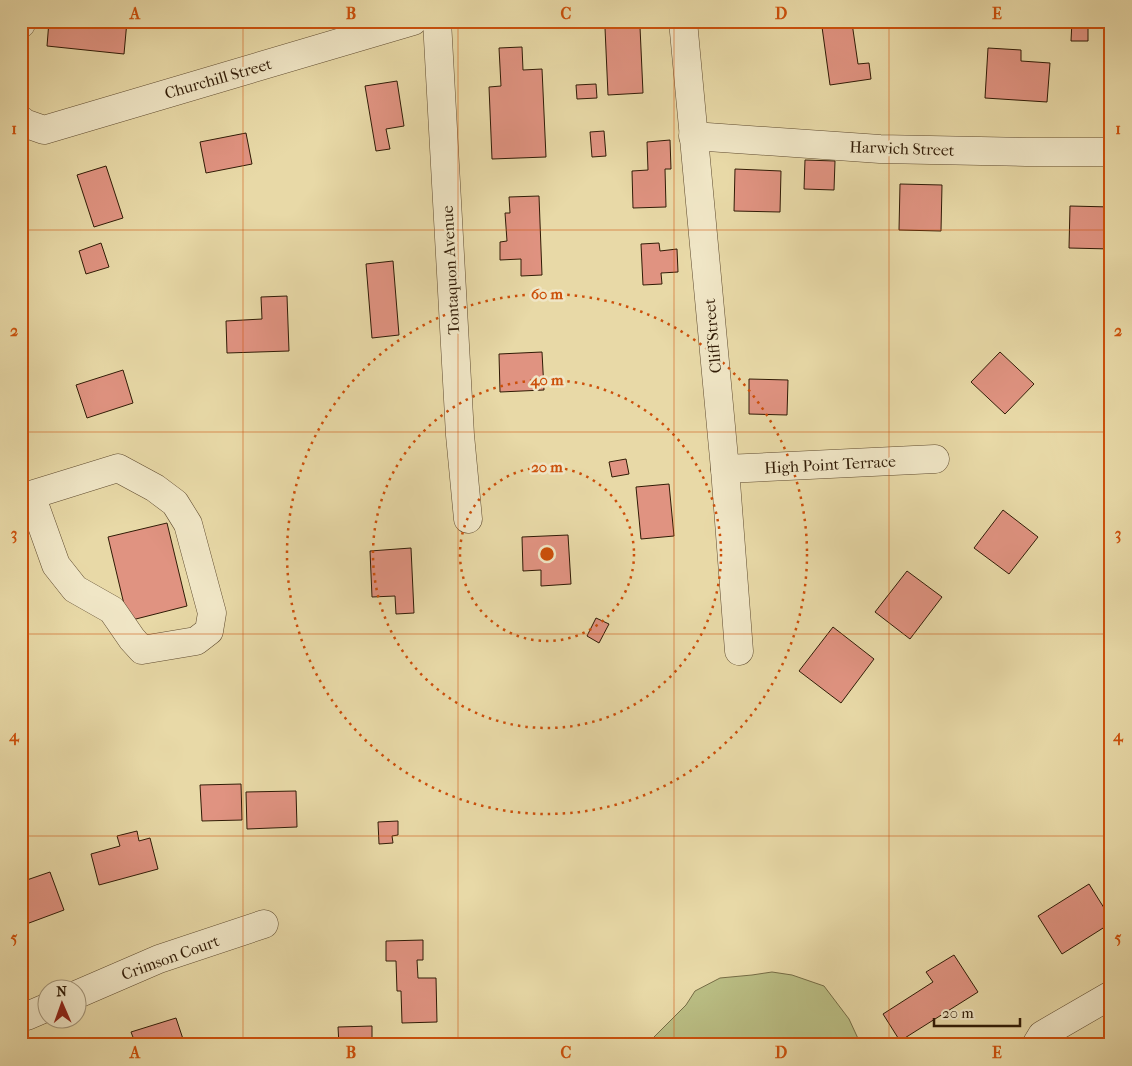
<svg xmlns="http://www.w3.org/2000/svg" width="1132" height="1066" font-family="'IM FELL French Canon',serif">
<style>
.green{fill:#babe84;stroke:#756c45}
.building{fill:#e09381;stroke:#301b06}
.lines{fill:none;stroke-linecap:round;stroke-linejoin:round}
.minor-casing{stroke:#5e4a2e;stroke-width:29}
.minor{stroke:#f0e6c6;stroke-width:28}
.grid{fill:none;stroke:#cc500b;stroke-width:1;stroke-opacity:0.55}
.ring{fill:none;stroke:#cc500b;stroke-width:2.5;stroke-dasharray:2.5 5}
.labels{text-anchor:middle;stroke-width:5;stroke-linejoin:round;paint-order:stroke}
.street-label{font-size:16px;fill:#301b06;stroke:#f0e6c6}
.centre{fill:#cc500b;stroke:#f0e6c6;stroke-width:2.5}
.ring-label{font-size:15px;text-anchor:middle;font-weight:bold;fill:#cc500b;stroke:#f0e6c6;stroke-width:5;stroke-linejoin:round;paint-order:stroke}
.neatline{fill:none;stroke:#cc500b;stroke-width:2}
.grid-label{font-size:16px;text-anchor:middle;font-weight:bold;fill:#cc500b}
</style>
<rect width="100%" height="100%" fill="#e8d9a7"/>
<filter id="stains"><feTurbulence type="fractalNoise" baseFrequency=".004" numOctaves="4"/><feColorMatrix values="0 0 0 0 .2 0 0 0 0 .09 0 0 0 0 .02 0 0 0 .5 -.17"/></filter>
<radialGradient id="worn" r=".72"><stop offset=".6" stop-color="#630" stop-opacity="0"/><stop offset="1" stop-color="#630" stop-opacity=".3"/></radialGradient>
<path class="green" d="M772,972L792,975L824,986L849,1019L861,1045H646L686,1005L695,991L720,978L752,975Z"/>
<g class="building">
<path d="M49,21H127L124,54L47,46Z"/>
<path d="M728,21H757L730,27Z"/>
<path d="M1072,21H1088V41H1071Z"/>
<path d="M852,23L858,64L869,63L871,79L830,85L822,27Z"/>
<path d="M640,27L643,93L608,95L605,28Z"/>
<path d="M522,47L523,70L542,69L546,157L492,159L489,87L501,86L499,48Z"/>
<path d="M988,48L1021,50V61L1050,63L1047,102L985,98Z"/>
<path d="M397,81L404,126L386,129L390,149L376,151L365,86Z"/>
<path d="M596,84L597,98L577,99L576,85Z"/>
<path d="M604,131L606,156L592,157L590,132Z"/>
<path d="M246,133L252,164L206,173L200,142Z"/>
<path d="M670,140L671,169H665L666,207L633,208L632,171L648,170L647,142Z"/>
<path d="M805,160L835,161L834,190L804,189Z"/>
<path d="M106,166L123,218L94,227L77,175Z"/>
<path d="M735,169L781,171L780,212L734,211Z"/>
<path d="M900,184L942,185L941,231L899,230Z"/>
<path d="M539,196L542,275L521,276V259L500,260V242L507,241L505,213H510L509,197Z"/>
<path d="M1070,206L1111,207V249L1069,248Z"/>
<path d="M101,243L109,267L86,274L79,251Z"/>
<path d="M659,243L660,251L677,249L678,272L661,273L662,284L643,285L641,244Z"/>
<path d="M393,261L399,335L372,338L366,264Z"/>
<path d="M287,296L289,351L227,353L226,321L262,319L261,297Z"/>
<path d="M542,352L544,390L500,392L499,354Z"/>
<path d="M1000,352L1034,384L1005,414L971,382Z"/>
<path d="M123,370L133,403L87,418L76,385Z"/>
<path d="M749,379L788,380L787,415L749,414Z"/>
<path d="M626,459L629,474L612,477L609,462Z"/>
<path d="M669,484L674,536L641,539L636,487Z"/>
<path d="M1003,510L1038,537L1009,574L974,548Z"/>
<path d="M167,523L187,606L128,621L108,537Z"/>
<path d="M568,535L571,584L541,586V570L523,571L522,537Z"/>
<path d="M411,548L414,613L396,614L395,596L372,597L370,551Z"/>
<path d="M907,571L942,597L910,639L875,612Z"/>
<path d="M596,618L609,624L599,643L587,636Z"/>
<path d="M833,627L874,659L841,703L799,671Z"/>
<path d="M241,784L242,820L202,821L200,785Z"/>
<path d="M296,791L297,827L247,829L246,792Z"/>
<path d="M398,821V835L392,836L393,843L379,844L378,822Z"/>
<path d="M137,831L139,841L150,838L158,869L99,885L91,854L120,846L117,836Z"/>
<path d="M50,872L64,910L21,926V882Z"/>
<path d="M1089,884L1111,919V923L1062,954L1038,916Z"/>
<path d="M423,940V960H417L418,978H436L437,1022L402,1023L401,991H397L396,961H386V941Z"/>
<path d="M954,955L978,992L900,1041L883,1014L933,982L926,972Z"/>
<path d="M176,1018L185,1045H136L131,1032Z"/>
<path d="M372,1026V1045H339L338,1027Z"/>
</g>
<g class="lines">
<defs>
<g id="minor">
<path d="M437,21L460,435L468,519"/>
<path d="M683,21L725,469L739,651"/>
<path d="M21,24L22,21"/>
<path d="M21,120L24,123L44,130L413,21"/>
<path d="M693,136L880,149L1026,152H1111"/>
<path d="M725,469L935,459"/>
<path d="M21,498L31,495L118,468L155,488L175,503L188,524L212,613L209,631L196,641L142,650L132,639L112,610L75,589L56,565L31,495"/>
<path d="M78,994L159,959L264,924"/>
<path d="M21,1017L27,1016L48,1007"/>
<path d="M1036,1045L1042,1035L1111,995"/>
</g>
</defs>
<use href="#minor" class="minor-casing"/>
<use href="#minor" class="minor"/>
</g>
<path class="grid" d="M243,21V1045M458,21V1045M674,21V1045M889,21V1045M21,230H1111M21,432H1111M21,634H1111M21,836H1111"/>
<g class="ring">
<circle cx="547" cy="554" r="87"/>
<circle cx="547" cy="554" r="174"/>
<circle cx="547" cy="554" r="260"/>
</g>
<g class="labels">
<g class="street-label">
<text transform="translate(218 78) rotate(-16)" y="6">Churchill Street</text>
<text transform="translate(902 148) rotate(2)" y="6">Harwich Street</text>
<text transform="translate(450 270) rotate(-93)" y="6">Tontaquon Avenue</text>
<text transform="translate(712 336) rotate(-95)" y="6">Cliff Street</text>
<text transform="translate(830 464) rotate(-3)" y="6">High Point Terrace</text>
<text transform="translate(170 957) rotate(-20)" y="6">Crimson Court</text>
</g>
</g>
<circle cx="547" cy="554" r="8" class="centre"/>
<g class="ring-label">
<text x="547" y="299">60 m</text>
<text x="547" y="385">40 m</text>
<text x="547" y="472">20 m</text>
</g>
<rect width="1132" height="1066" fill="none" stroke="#e8d9a7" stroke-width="55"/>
<g transform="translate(62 1004) rotate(358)"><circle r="24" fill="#f0e6c6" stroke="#a39579"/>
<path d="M0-4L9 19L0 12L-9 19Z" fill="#8f2418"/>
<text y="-8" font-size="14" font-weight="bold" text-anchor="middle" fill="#301b06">N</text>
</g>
<path d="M934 1018v8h86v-8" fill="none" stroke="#301b06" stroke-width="2.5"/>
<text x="942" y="1018" font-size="15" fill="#301b06" stroke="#f0e6c6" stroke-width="4" paint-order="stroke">20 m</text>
<rect x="28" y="28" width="1076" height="1010" class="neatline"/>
<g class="grid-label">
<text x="135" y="19">A</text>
<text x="351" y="19">B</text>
<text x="566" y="19">C</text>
<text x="781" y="19">D</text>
<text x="997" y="19">E</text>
<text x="14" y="134">1</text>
<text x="1118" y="134">1</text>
<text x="14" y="336">2</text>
<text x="1118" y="336">2</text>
<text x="14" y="539">3</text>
<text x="1118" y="539">3</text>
<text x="14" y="741">4</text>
<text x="1118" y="741">4</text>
<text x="14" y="943">5</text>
<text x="1118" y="943">5</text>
<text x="135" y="1058">A</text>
<text x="351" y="1058">B</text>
<text x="566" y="1058">C</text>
<text x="781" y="1058">D</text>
<text x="997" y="1058">E</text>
</g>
<rect width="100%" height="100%" filter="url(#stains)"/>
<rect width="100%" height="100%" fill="url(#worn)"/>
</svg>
